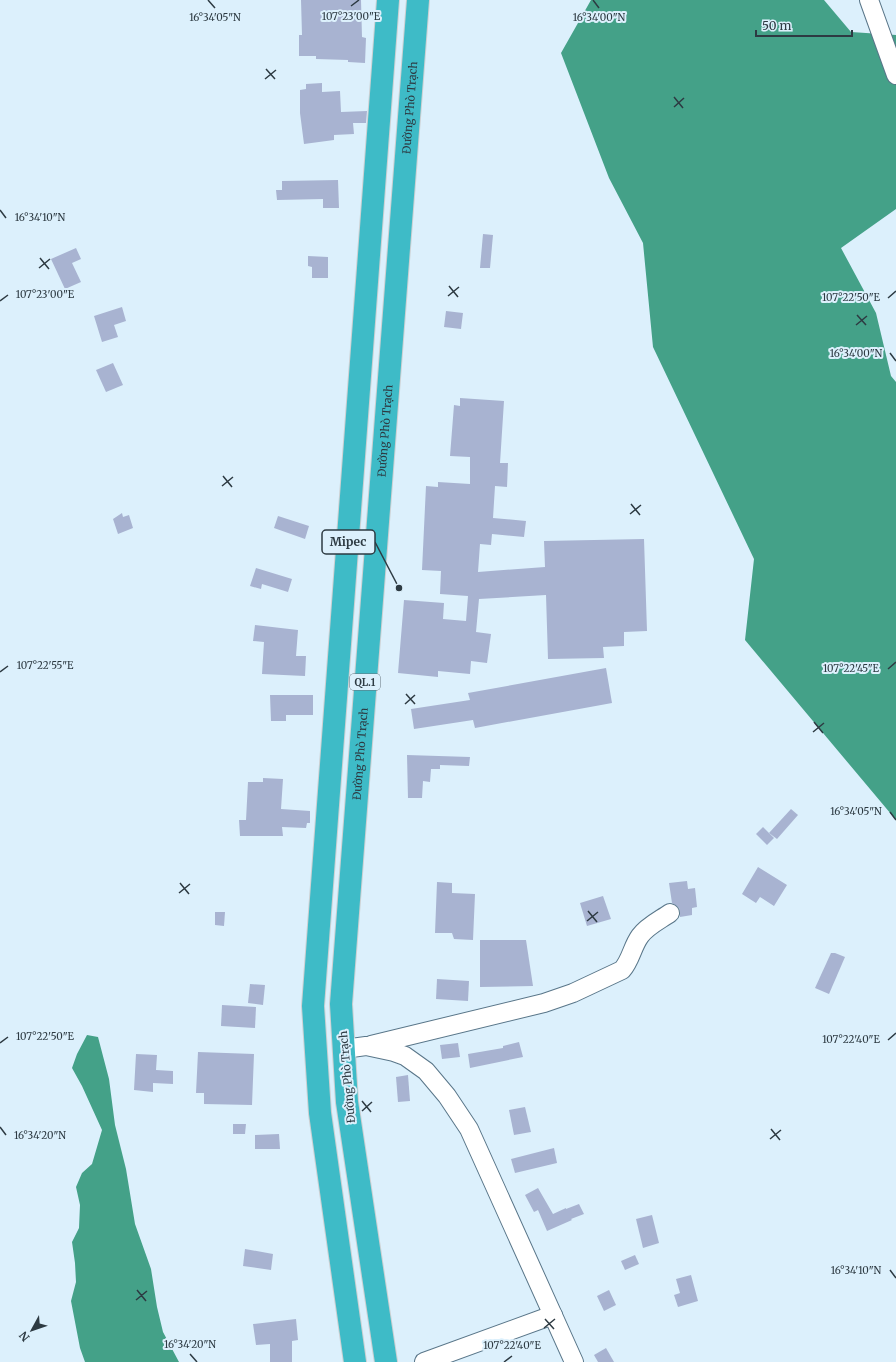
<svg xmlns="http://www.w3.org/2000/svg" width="896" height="1362" font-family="Merriweather,serif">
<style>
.water{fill:#44a188}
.building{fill:#a8b3d1}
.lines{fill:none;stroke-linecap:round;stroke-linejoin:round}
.minor-casing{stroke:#597689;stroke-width:20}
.highway-casing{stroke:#cdd0d2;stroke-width:24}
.minor{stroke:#fff;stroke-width:18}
.highway{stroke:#3ebbc7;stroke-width:22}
.ticks{fill:none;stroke:#2d3a42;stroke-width:1.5}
.labels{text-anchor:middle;stroke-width:4;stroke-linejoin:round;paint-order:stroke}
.shield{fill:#dcf0fc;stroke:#62717a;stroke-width:1}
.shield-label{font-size:10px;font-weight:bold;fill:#2d3a42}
.street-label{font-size:11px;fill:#2d3a42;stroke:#dcf0fc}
.ticks-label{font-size:10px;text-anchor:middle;fill:#2d3a42;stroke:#dcf0fc;stroke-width:4;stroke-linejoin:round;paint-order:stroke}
.leader{fill:none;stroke:#2d3a42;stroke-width:1.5}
.callout-dot{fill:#2d3a42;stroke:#dcf0fc;stroke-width:1.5}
.callout{fill:#dcf0fc;stroke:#2d3a42;stroke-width:1.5}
.callout-label{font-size:12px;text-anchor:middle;font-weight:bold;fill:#2d3a42}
</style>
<rect width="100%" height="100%" fill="#dcf0fc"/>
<g class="water">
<path d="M591,0H824L851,32L896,35V209L841,248L876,313L891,376L896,382V820L745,640L754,559L653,347L643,243L609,178L561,53Z"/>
<path d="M87,1035L98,1037L109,1079L115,1125L126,1169L135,1224L151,1269L157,1307L163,1332L179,1362H85L80,1348L71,1301L76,1282L75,1263L72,1242L79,1228L80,1205L76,1187L82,1173L92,1164L102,1130L82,1086L72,1068L77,1054Z"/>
</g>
<g class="building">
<path d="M301,0H361L362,37L366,38L365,63L348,62V60L316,59V56H299V35H302Z"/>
<path d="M322,83V92L340,91L341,112L367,111L366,123H353L354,134L334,135V140L304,144L300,113V90L306,89V84Z"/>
<path d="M338,180L339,208H323V199L277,200L276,190H282V181Z"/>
<path d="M483,234L493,235L490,268H480Z"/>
<path d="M76,248L81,259L72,263L81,282L65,289L51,259Z"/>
<path d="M308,256L328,257V278H312V267L308,266Z"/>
<path d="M122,307L126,321L114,325L118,337L102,342L94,316Z"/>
<path d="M446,311L463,313L461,329L444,327Z"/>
<path d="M113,363L123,385L106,392L96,370Z"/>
<path d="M460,398L504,401L500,463H508L507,487L495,486L493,518L526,521L524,537L492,534L491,545L480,544L478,572L545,567L544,541L644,539L647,631L624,632V646L603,647L604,658L548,659L546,595L479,599L476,632L491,634L487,663L471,661L470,674L438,671V677L398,673L404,600L444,603L443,619L466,621L468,596L440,594L441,571L422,570L426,486L438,487V482L470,484V457L450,456L454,405L460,406Z"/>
<path d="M122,513L123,517L129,515L133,528L118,534L113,519Z"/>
<path d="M278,516L309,526L305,539L274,528Z"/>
<path d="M256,568L292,579L288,592L262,584L261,589L250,586Z"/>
<path d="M255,625L298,630L296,656H306L305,676L262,674L264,642L253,641Z"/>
<path d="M606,668L612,703L475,728L473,720L414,729L411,709L470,700L468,693Z"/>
<path d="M270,695H313V715H286V721H271Z"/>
<path d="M407,755L470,757L469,766L440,765V769H431L430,782L423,781L422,798H408Z"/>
<path d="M263,778L283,779L281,809L310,811V823H307L306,828L282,827L283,836H240L239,820H246L248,782H263Z"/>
<path d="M791,809L798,815L777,839L769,833Z"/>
<path d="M763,827L774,838L767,845L756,834Z"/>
<path d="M758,867L787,885L774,906L760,897L756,903L742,894Z"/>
<path d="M687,881L688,889L695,888L697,907L692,908V915L680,917V912L679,908L672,903L669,883Z"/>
<path d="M437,882L452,883V893L475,894L473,940L454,939L452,933H435Z"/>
<path d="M603,896L611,919L587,926L580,903Z"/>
<path d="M215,912H225L224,926L215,925Z"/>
<path d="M480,940H526L533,986L480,987Z"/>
<path d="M831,953H835L845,957L829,994L815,988Z"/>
<path d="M437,979L469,981L468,1001L436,999Z"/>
<path d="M250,984L265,985L263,1005L248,1003Z"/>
<path d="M222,1005L256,1007L255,1028L221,1026Z"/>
<path d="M519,1042L523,1057L470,1068L468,1054L503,1048V1046Z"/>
<path d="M458,1043L460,1057L442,1059L440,1045Z"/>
<path d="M198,1052L254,1054L252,1105L204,1104V1093H196Z"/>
<path d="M136,1054L157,1055L156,1070L173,1071V1084L153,1083V1092L134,1090Z"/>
<path d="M408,1075L410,1101L398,1102L396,1077Z"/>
<path d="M525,1107L531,1132L514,1135L509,1110Z"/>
<path d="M233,1124H246L245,1134H233Z"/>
<path d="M279,1134L280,1149H255V1135Z"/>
<path d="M554,1148L557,1163L515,1173L511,1159Z"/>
<path d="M538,1188L553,1214L566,1208V1209L579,1204L584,1214L571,1219L572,1220L547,1231L538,1210L534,1212L525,1195Z"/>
<path d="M652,1215L659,1243L643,1248L636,1219Z"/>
<path d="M245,1249L273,1254L271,1270L243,1266Z"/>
<path d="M635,1255L639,1264L625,1270L621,1261Z"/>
<path d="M691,1275L698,1301L678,1307L674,1295L680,1293L676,1279Z"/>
<path d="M609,1290L616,1305L604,1311L597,1296Z"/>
<path d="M296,1319L298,1340L292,1341V1362H270V1344L256,1345L253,1324Z"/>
<path d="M606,1348L614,1362H598L594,1355Z"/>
</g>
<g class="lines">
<defs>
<g id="minor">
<path d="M869,0L896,75"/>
<path d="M371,1045L544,1003L573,993L622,970C631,960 632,947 640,936C647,926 660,920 670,913"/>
<path d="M344,1049L366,1046L394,1052L405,1056L426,1071L447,1096L469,1129L574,1362"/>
<path d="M424,1362L553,1315"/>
</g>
<g id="highway">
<path d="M355,1362L320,1113L313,1006L388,0"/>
<path id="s1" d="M386,1362L347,1102L341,1004L418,0"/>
</g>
</defs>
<use href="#minor" class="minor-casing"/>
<use href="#highway" class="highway-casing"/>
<use href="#minor" class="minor"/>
<use href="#highway" class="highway"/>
</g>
<path class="ticks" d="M208,0L215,8M593,0L599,8M351,6L359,0M266,69L275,79M265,79L276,70M674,97L683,108M674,107L684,98M0,210L6,218M40,258L49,269M39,268L50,259M449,286L458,297M448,296L459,287M888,298L896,291M0,301L8,295M857,315L866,325M856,325L867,316M890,353L896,361M223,476L232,487M222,486L233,477M631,504L640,515M630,514L641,505M888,669L896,662M0,672L8,666M406,694L415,704M405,704L415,695M814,722L823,733M813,732L824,723M890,812L896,820M180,883L189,894M179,893L190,884M588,911L597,922M587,921L598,912M888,1040L896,1033M0,1043L8,1037M362,1101L371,1112M362,1111L372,1102M0,1127L6,1135M771,1129L780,1140M770,1139L781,1130M890,1270L896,1278M137,1290L146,1301M136,1300L147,1291M545,1319L554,1329M544,1328L555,1319M190,1354L197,1362M504,1362L512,1356"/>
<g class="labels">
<rect class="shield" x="350" y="674" width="30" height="16" rx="3"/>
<g class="shield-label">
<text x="365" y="686">QL.1</text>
</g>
<g class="street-label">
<text dy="4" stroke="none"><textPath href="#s1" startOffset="1260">Đường Phò Trạch</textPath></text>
<text dy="4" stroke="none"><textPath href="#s1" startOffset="936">Đường Phò Trạch</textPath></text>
<text dy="4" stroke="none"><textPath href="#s1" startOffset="612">Đường Phò Trạch</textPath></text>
<text transform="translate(347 1077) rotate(-95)" y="4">Đường Phò Trạch</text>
</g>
</g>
<g class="ticks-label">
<text x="351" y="20">107°23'00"E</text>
<text x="215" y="21">16°34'05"N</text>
<text x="599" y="21">16°34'00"N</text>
<text x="40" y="221">16°34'10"N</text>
<text x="45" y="298">107°23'00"E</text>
<text x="851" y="301">107°22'50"E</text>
<text x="856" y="357">16°34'00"N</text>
<text x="45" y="669">107°22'55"E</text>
<text x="851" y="672">107°22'45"E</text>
<text x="856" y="815">16°34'05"N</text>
<text x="45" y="1040">107°22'50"E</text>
<text x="851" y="1043">107°22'40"E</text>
<text x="40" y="1139">16°34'20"N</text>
<text x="856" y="1274">16°34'10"N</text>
<text x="190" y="1348">16°34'20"N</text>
<text x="512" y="1349">107°22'40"E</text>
</g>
<path class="leader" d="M399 588L375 542"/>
<circle class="callout-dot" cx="399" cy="588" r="4"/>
<rect class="callout" x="322" y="530" width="53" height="24" rx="4"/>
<g class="callout-label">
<text x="348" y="546">Mipec</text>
</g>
<g transform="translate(32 1330) rotate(230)" stroke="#dcf0fc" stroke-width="3" paint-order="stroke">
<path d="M0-3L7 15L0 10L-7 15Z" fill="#2d3a42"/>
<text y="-6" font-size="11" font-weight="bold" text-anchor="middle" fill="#2d3a42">N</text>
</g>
<path d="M756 30v6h96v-6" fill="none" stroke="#2d3a42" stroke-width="2"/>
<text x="762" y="30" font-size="12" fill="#2d3a42" stroke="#dcf0fc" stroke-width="3" paint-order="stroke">50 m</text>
</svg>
